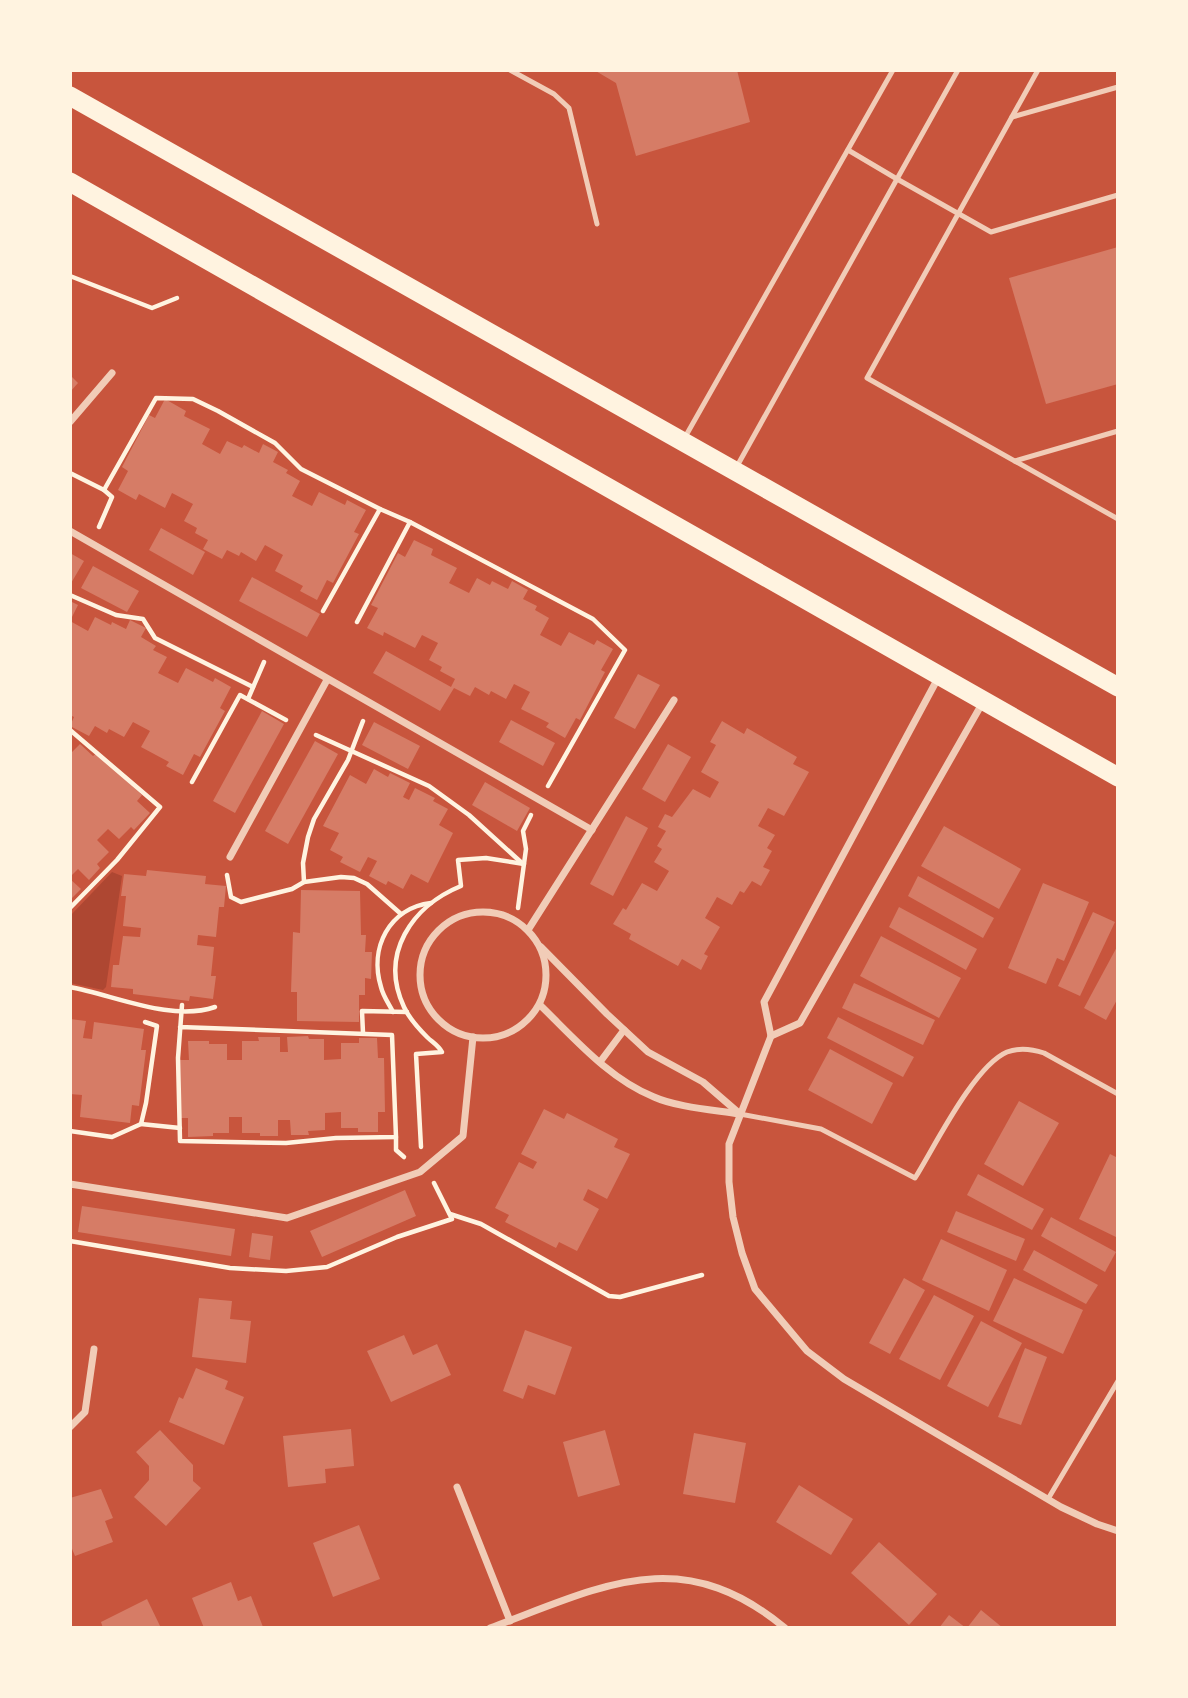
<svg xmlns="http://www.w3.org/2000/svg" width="1188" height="1698" font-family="'DM Sans',sans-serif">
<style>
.green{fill:#ae4732}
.building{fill:#d67c66}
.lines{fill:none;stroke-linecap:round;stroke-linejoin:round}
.path{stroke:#fff3e0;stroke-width:4.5}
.service{stroke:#f1ccb7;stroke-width:5}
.minor{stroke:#f1ccb7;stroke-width:7}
.trunk{stroke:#fff3e0;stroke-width:19}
</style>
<rect width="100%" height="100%" fill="#c8553d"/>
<path class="green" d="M112,872L122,876L106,987L103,990L70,983V916Z"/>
<g class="building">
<path d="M594,70H737L750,122L636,156L616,83Z"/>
<path d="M1118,247V384L1046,404L1009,278Z"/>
<path d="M70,375L78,383L70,392Z"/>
<path d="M165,399L186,411L184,416L210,429L202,444L220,454L227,441L242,448L244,445L259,453L263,444L278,452L273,462L288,470L286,473L300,481L292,496L312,506L319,492L345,505L347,500L366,510L354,532L359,534L333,583L327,580L317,600L300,591L303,586L275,571L283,555L265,545L256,561L241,552L239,556L227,550L222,559L203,549L208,540L195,533L197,528L184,521L193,504L172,493L165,508L139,494L136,500L118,490L128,471L122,467L149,415L155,418Z"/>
<path d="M161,528L205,552L193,575L149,550Z"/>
<path d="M414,540L433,549L431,555L457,568L449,583L469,593L477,578L490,585L492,581L508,589L512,581L528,590L523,599L537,606L535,610L549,618L540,635L561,646L569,632L594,645L597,640L613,649L601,670L605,672L580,720L576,718L565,738L546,727L549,723L521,709L530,692L514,684L506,699L491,691L489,695L475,687L470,696L454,688L440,711L373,673L386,651L451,687L455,679L440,671L442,667L429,660L438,643L422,635L415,648L384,632L383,636L367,628L378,608L371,605L398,553L405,557Z"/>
<path d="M70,553L84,561L70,585Z"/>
<path d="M93,566L139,591L127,612L81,588Z"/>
<path d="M252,577L320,614L307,637L239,601Z"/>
<path d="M70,601L78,605L70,621Z"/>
<path d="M95,617L111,625L112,622L126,629L130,620L146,628L141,637L156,646L153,650L167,657L158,673L178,683L186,668L213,682L215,678L231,687L220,708L225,711L200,757L194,754L183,775L166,766L169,762L141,747L150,731L133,722L124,737L109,729L107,733L95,726L89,736L70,726L74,717L70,715V621L88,631Z"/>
<path d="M638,674L660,685L635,729L614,718Z"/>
<path d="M262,711L284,724L235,813L213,801Z"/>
<path d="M511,720L555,743L543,766L499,742Z"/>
<path d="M722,721L744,734L747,728L797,757L793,764L809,772L784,816L768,808L758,826L775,835L767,848L772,851L763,867L770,870L761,886L752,881L744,893L740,891L732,905L717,897L705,918L720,927L704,954L708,956L701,970L682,959L678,966L629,939L631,934L613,924L623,908L626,910L642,883L657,891L669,871L654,862L662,849L657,846L666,831L658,827L665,814L672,817L693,789L710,798L719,782L701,772L716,745L710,742Z"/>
<path d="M374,722L420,746L408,769L362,745Z"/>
<path d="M315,741L338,754L288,844L265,831Z"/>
<path d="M80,744L93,756L97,753L142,795L137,801L150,813L134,830L131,827L119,839L108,829L97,840L109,852L97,864L100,868L89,880L78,869L70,877V754Z"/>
<path d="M668,744L691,757L665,802L642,789Z"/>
<path d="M374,769L388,777L390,773L410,783L403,797L409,800L415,788L435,798L433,801L448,809L439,825L453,833L428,883L411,874L403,889L388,881L386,885L369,876L377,861L368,857L360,872L340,862L343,857L330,850L339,833L323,826L350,775L366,784Z"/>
<path d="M485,782L530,808L517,831L472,805Z"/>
<path d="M626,816L648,828L613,896L590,884Z"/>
<path d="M944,826L1021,869L999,909L921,866Z"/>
<path d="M147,870L206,876L205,884L226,886L224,907H219L216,937L198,935L197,945L214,947L211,976H216L213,999L190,996L189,1001L133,994V989L111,987L113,965H119L123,936L140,937L141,928L123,926L126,896H121L124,874L146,876Z"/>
<path d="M918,876L994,918L983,938L908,896Z"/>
<path d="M70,879L81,889L70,900Z"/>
<path d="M1043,883L1089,902L1064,961L1057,958L1046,984L1008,968Z"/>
<path d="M301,890L360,891L361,935H366L365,952H372L371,979L365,978V995H359V1022L297,1021V992H291L293,932L300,933Z"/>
<path d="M899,907L977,949L966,970L889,927Z"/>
<path d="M1093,912L1115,922L1080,996L1058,986Z"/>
<path d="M881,936L961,978L939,1018L860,976Z"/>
<path d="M1118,945V998L1106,1020L1084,1008Z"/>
<path d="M854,983L935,1020L923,1045L842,1008Z"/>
<path d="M838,1017L914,1057L903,1077L827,1038Z"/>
<path d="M70,1019L86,1021L83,1038L92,1039L94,1022L144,1029L141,1050H146L139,1106L132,1105L130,1123L80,1117L82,1095L70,1094Z"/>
<path d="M308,1036L309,1039H324V1060L341,1059V1043H359V1038H377L378,1058H384L385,1112H378V1132H358V1128H341V1112L325,1113V1130L308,1131L309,1135H291L290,1120H278V1136H260V1133H242V1117H229V1133H213V1136L188,1137V1118H181L180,1060H189L188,1041H209V1044H227V1060H242V1041H259L258,1037H280V1052H288L287,1037Z"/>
<path d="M830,1049L893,1083L872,1124L808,1090Z"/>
<path d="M1019,1101L1059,1123L1023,1186L984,1164Z"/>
<path d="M544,1109L564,1119L567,1113L618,1139L614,1147L630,1154L607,1199L588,1189L583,1200L599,1209L577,1251L559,1242L556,1248L505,1222L509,1215L495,1208L519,1162L533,1169L537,1162L521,1154Z"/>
<path d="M1110,1154L1118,1158V1238L1079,1219Z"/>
<path d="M978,1174L1044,1209L1032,1230L967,1195Z"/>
<path d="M405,1190L416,1216L322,1257L310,1231Z"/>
<path d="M82,1206L235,1229L231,1256L78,1232Z"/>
<path d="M956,1211L1025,1239L1016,1261L947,1232Z"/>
<path d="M1051,1217L1116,1252L1105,1272L1041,1236Z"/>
<path d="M252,1233L273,1236L270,1260L249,1257Z"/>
<path d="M941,1239L1007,1270L989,1311L922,1280Z"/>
<path d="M1034,1250L1098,1285L1086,1304L1023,1270Z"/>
<path d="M904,1278L925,1290L890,1354L869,1343Z"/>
<path d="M1014,1278L1083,1310L1063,1354L993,1321Z"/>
<path d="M934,1295L974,1316L940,1380L899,1359Z"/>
<path d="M199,1298L232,1301L230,1319L251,1321L246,1363L192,1357Z"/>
<path d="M981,1321L1022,1343L988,1407L947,1386Z"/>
<path d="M525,1330L572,1347L555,1395L528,1385L523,1399L503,1391Z"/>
<path d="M404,1335L413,1355L437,1344L451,1375L391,1402L367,1351Z"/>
<path d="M1025,1348L1047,1357L1021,1425L998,1417Z"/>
<path d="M196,1368L228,1381L225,1389L244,1397L224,1445L169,1422L179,1397L183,1399Z"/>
<path d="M351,1429L354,1466L325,1469L326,1483L288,1487L283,1436Z"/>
<path d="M160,1430L193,1465V1481L201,1488L166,1526L134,1497L149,1480V1466L136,1452Z"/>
<path d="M605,1430L620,1485L578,1497L563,1442Z"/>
<path d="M694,1433L746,1443L735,1503L683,1494Z"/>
<path d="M799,1485L853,1519L831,1555L776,1522Z"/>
<path d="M101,1489L113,1518L105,1521L113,1542L75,1556L70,1544V1498Z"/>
<path d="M359,1525L380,1579L333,1597L313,1543Z"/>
<path d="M879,1542L937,1594L909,1625L851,1573Z"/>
<path d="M231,1582L238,1601L251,1596L263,1627L204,1628L192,1598Z"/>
<path d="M147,1599L161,1628H103L101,1622Z"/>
<path d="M981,1610L1003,1628H967Z"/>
<path d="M949,1615L966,1628H939Z"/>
</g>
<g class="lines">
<g class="path">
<path d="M70,276L152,308L177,298"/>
<path d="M70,473L104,490"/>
<path d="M99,527L112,497L104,490L156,398L193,399L218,411L275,443L301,469L380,509"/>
<path d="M70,595L116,615L143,619L155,638L253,687"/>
<path d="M323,611L380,509L410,522"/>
<path d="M357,622L410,522L593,619L625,650L548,786"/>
<path d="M248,699L264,662"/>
<path d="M70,730L160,807L117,860L70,908"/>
<path d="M316,735L429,786L469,815L523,864"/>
<path d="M192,782L240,695L286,720"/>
<path d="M227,875L231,897L241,902L292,889L304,882L341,877L354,878L367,884L401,914"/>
<path d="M304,882L303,863L308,837L314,819L348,760L363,721"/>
<path d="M518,908L526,849L523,831L531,815"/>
<path d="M70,987C114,995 171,1022 215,1007"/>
<path d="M393,1012C389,1004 383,996 381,987C369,948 389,908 431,903"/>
<path d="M180,1027L392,1035L396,1137L336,1138L286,1143L180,1141L178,1058L182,1005"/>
<path d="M363,1033L362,1011L407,1012"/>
<path d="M141,1124L180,1128"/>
<path d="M70,1131L112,1137L141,1124L146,1103L157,1026L145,1022"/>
<path d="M396,1137V1150L404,1157"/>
<path d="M421,1147L416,1054L442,1052C438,1045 432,1042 427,1037C418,1028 409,1018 404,1007C379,954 412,906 461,886L458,860L486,858L524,864"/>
<path d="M450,1214L481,1224L609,1296L620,1297L702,1275"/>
<path d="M70,1241L230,1268L286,1271L327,1267L397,1237L452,1219L434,1183"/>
</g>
<g class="service">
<path d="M510,70L554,94L569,108L597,224"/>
<path d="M1038,70L867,378L1118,519"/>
<path d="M1012,117L1118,87"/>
<path d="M848,150L897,179L958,70"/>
<path d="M684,439L893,70"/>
<path d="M1015,461L1118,431"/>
<path d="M736,468L897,179L991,232L1118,195"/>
<path d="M740,1114L821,1129L915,1178C935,1146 974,1066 1007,1052C1020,1047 1032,1049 1044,1053L1118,1094"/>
<path d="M1048,1499L1118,1381"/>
</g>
<g class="minor">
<path d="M70,422L112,373"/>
<path d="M70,531L592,830"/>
<path d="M938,678L764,1002L771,1036L729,1144V1182L733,1217L742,1253L755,1289L807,1351L844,1379L1061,1507L1097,1524L1118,1531"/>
<path d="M230,857L327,680"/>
<circle cx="483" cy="975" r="63"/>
<path d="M528,930L674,700"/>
<path d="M541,947L607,1014L648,1052L703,1082L740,1114"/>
<path d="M540,1005C574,1038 609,1079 654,1097C676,1107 714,1110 739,1114"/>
<path d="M771,1036L800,1023L983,702"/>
<path d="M600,1062L624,1030"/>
<path d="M70,1184L287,1218L420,1172L463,1136L473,1037"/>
<path d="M70,1427L85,1412L94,1349"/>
<path d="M457,1487L510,1621"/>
<path d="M490,1628C601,1587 680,1541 785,1628"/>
</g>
<g class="trunk">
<path d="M70,96L1118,687"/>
<path d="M70,182L1118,777"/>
</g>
</g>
<rect width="1188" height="1698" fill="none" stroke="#fff3e0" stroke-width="144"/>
</svg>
